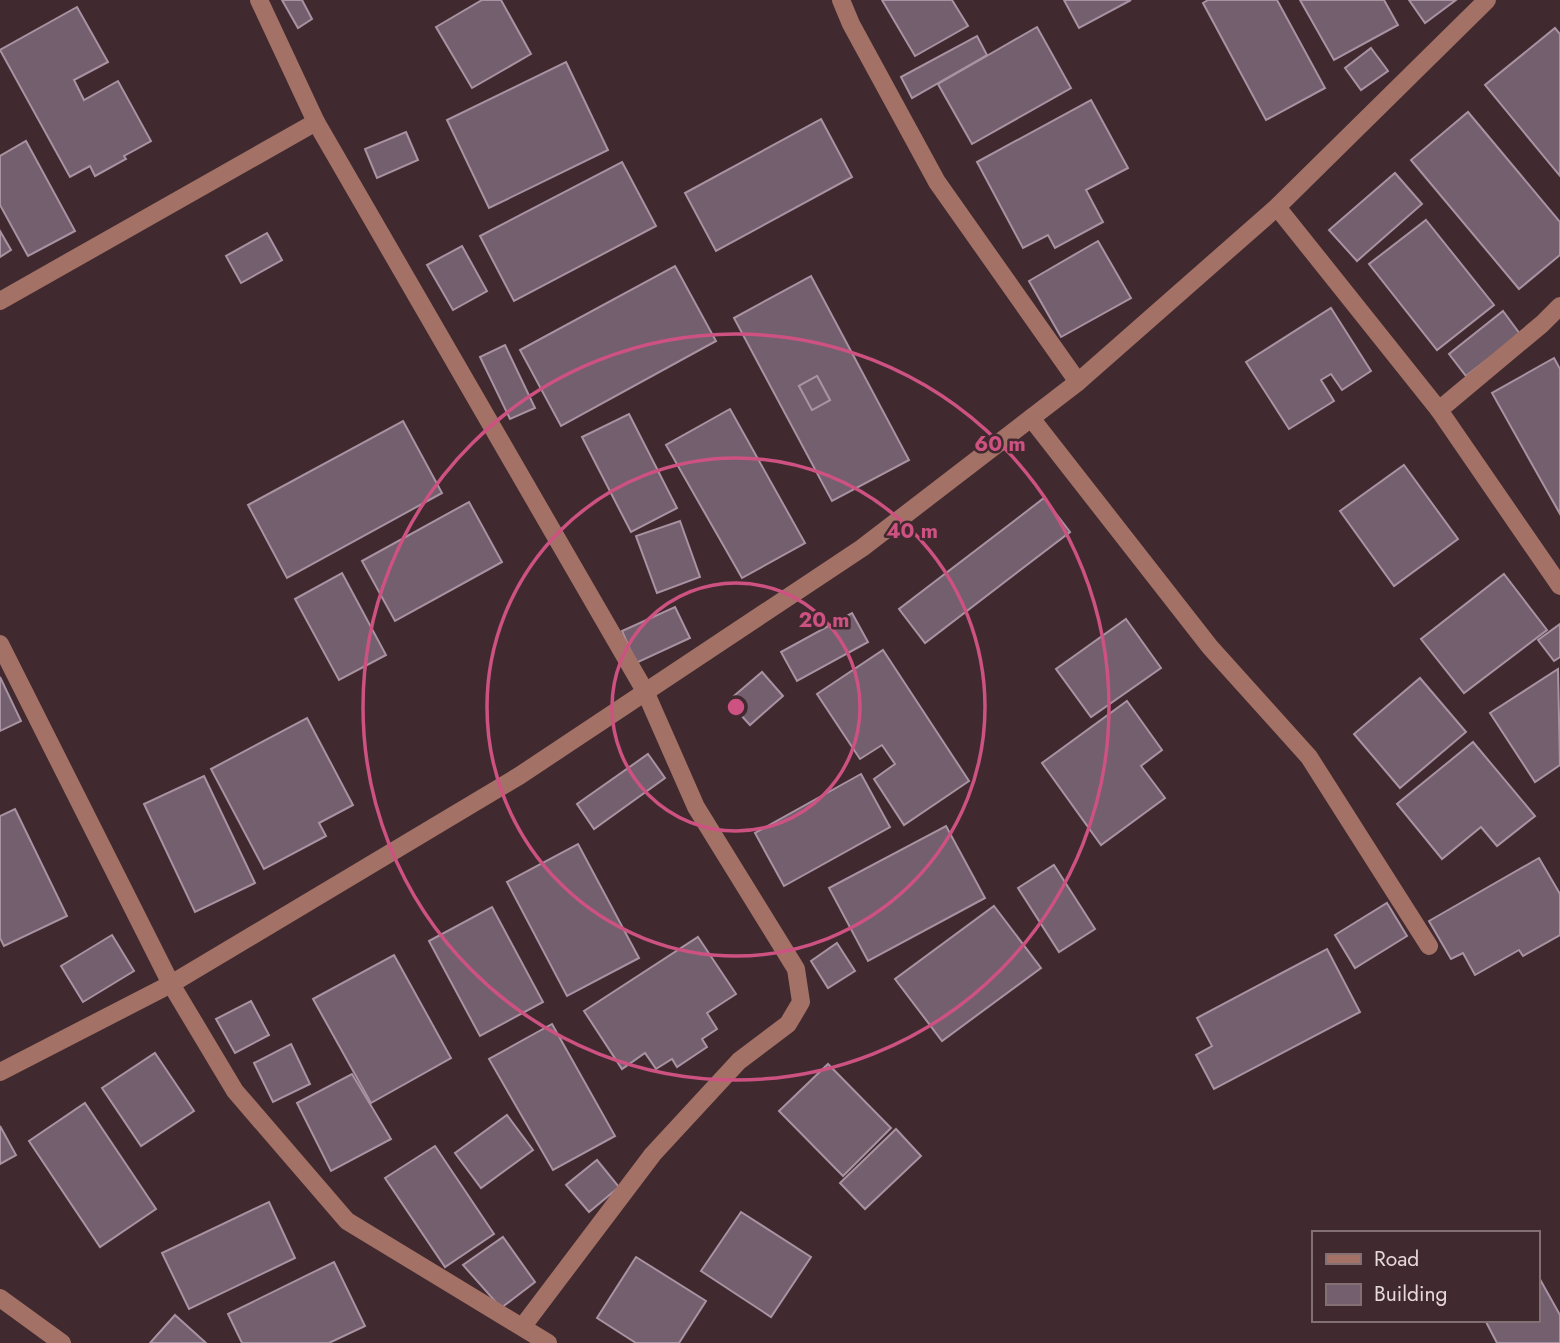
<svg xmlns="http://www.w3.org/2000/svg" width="1560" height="1343" font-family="Jost,sans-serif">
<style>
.building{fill:#735f6d;stroke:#a992a2;stroke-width:2;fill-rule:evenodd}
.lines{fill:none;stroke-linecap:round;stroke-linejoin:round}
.minor{stroke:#a47166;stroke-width:18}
.ring{fill:none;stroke:#cd5281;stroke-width:3.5}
.centre{fill:#cd5281;stroke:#412a2f;stroke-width:3.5}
.ring-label{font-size:21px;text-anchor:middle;font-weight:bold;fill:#cd5281;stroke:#412a2f;stroke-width:5;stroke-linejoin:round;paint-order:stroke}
</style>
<rect width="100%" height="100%" fill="#412a2f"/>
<g class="building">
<path d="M282,0H302L312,19L298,28Z"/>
<path d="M482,0H501L531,54L472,88L436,27Z"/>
<path d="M882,0H952L968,26L915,56Z"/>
<path d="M1064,0H1131L1079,28Z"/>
<path d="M1208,0H1277L1325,88L1266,120L1203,3Z"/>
<path d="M1300,0H1384L1398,25L1334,60Z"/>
<path d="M1409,0H1456L1425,23Z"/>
<path d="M77,7L108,62L74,80L84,100L118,81L151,141L124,156L126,159L95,176L90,166L70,177L0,50Z"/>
<path d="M1037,27L1071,88L972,144L938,84Z"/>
<path d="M1555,28L1560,34V176L1485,85Z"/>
<path d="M977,36L987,55L912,98L901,77Z"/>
<path d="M1371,48L1388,71L1361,90L1345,68Z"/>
<path d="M566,62L608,150L489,208L447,120Z"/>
<path d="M1091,100L1128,168L1086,190L1103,222L1055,248L1048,235L1023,248L977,162Z"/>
<path d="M1468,112L1560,222V255L1519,289L1411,160Z"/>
<path d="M821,119L852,177L716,251L685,193Z"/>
<path d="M406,132L418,160L377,178L365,149Z"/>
<path d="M26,141L75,231L28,256L0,205V156Z"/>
<path d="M622,162L656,226L514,301L480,236Z"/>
<path d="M1395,173L1422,204L1357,261L1329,230Z"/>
<path d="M1426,220L1494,305L1437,350L1369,264Z"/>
<path d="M0,231L11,250L0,257Z"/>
<path d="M267,233L282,260L241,283L226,256Z"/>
<path d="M1098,241L1131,298L1061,337L1029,281Z"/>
<path d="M462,246L487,291L453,310L427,265Z"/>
<path d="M675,266L716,341L561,426L520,350Z"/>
<path d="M811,276L909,460L832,501L734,318ZM817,376L830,400L812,410L799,386Z"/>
<path d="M1331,308L1371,371L1342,390L1331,374L1321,380L1334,401L1289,429L1246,362Z"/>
<path d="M1503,311L1520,334L1466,376L1449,354Z"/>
<path d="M505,345L535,408L510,419L480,357Z"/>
<path d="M1554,358L1560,369V514L1492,393Z"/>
<path d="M817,376L830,400L812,410L799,386Z"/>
<path d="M730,409L805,543L742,578L666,445Z"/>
<path d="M629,414L677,508L631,532L582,437Z"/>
<path d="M403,421L442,493L287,578L248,505Z"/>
<path d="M1404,465L1458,539L1394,586L1340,511Z"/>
<path d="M1044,498L1070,532L925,643L899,609Z"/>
<path d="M469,502L502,562L395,621L362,561Z"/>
<path d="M680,521L700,577L657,593L636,536Z"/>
<path d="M342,573L386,655L339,680L295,599Z"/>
<path d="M1504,574L1547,630L1464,693L1421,639Z"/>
<path d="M675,607L690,638L636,663L622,631Z"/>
<path d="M852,613L868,642L797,681L781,652Z"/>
<path d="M1126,619L1161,668L1091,717L1056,669Z"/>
<path d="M1560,624V657L1554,661L1538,640Z"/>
<path d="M883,650L969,781L904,825L874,779L895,764L882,745L860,759L817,694Z"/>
<path d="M1558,669L1560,765L1535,782L1490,713Z"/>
<path d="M762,672L783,696L750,725L728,701Z"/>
<path d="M0,677L21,721L0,731Z"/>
<path d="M1420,678L1466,732L1400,788L1354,734Z"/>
<path d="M1127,701L1162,750L1141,766L1165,798L1101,845L1042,763Z"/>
<path d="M307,718L353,805L319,823L326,836L264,869L211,769Z"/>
<path d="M1473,742L1535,816L1497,846L1481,827L1442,859L1397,804Z"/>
<path d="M648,754L665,778L594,829L577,804Z"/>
<path d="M861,774L890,827L784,886L755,833Z"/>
<path d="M204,776L255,883L195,912L144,804Z"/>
<path d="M15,809L67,916L4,946L0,938V816Z"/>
<path d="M946,826L985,898L868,961L829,888Z"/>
<path d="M578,844L639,958L567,996L507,882Z"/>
<path d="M1539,858L1560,894V935L1523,956L1519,950L1475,975L1463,953L1451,959L1429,921Z"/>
<path d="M1054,865L1095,929L1059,952L1018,888Z"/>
<path d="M1387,903L1407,936L1355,968L1335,935Z"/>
<path d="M994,906L1041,968L942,1041L895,979Z"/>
<path d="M492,907L543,1002L480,1036L429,941Z"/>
<path d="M112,935L134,971L83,1002L61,966Z"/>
<path d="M698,937L736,994L707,1013L717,1029L702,1039L707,1047L677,1067L672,1059L656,1069L645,1053L622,1069L584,1011Z"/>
<path d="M837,943L855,971L828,988L811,961Z"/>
<path d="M1327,949L1360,1012L1214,1089L1196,1055L1212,1046L1197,1018Z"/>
<path d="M394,955L451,1058L371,1103L313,999Z"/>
<path d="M251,1001L269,1035L235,1053L216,1019Z"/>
<path d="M552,1024L615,1136L553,1170L489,1059Z"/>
<path d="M291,1044L310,1084L273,1102L254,1063Z"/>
<path d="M155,1053L194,1111L141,1146L102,1088Z"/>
<path d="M828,1064L891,1128L843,1176L779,1111Z"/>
<path d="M352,1074L391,1139L331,1171L297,1103Z"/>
<path d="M85,1103L156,1209L100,1247L29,1141Z"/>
<path d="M507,1115L533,1150L481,1188L455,1153Z"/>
<path d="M0,1126L16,1155L0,1164Z"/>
<path d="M896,1129L921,1156L865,1209L840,1183Z"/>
<path d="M435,1146L494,1234L445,1267L385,1178Z"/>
<path d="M597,1160L619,1187L589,1212L566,1185Z"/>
<path d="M269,1202L295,1258L189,1309L162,1253Z"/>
<path d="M741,1212L811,1257L771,1317L701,1271Z"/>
<path d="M503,1237L535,1282L501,1308L463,1265Z"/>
<path d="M636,1257L706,1301L679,1343H636L597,1318Z"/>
<path d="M334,1262L365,1326L329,1343H242L228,1314Z"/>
<path d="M1537,1274L1560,1315V1343H1497L1485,1320H1537Z"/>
<path d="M175,1315L206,1343H150Z"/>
</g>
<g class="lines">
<g class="minor">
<path d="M259,0L316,122L645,691L696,807L796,969L801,1002L788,1024L739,1061L653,1154L523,1326"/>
<path d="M841,0L851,24L937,182L1078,382"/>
<path d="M1277,207L1439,410L1560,586"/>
<path d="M0,301L316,122"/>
<path d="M1439,410L1542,324L1560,306"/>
<path d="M1031,418L1210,647L1309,757L1429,946"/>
<path d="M0,644L171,984L235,1091L347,1221L548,1343"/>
<path d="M0,1072L171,984L519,776L862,548L1078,382L1277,207L1487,0"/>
<path d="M0,1298L62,1343"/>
</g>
</g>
<g class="ring">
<circle cx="736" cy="707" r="124"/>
<circle cx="736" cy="707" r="249"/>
<circle cx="736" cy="707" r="373"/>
</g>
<circle cx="736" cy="707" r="10" class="centre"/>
<g class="ring-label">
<text x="1000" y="451">60 m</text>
<text x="912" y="538">40 m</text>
<text x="824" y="627">20 m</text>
</g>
<rect x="1312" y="1231" width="228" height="91" fill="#412a2f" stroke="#837073" stroke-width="2"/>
<rect x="1326" y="1254" width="35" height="10" fill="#a47166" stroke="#837073" stroke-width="2"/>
<text x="1374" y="1266" font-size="21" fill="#e7d8da">Road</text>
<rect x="1326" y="1284" width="35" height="21" fill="#735f6d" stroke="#837073" stroke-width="2"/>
<text x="1374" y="1301" font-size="21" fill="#e7d8da">Building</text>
</svg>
